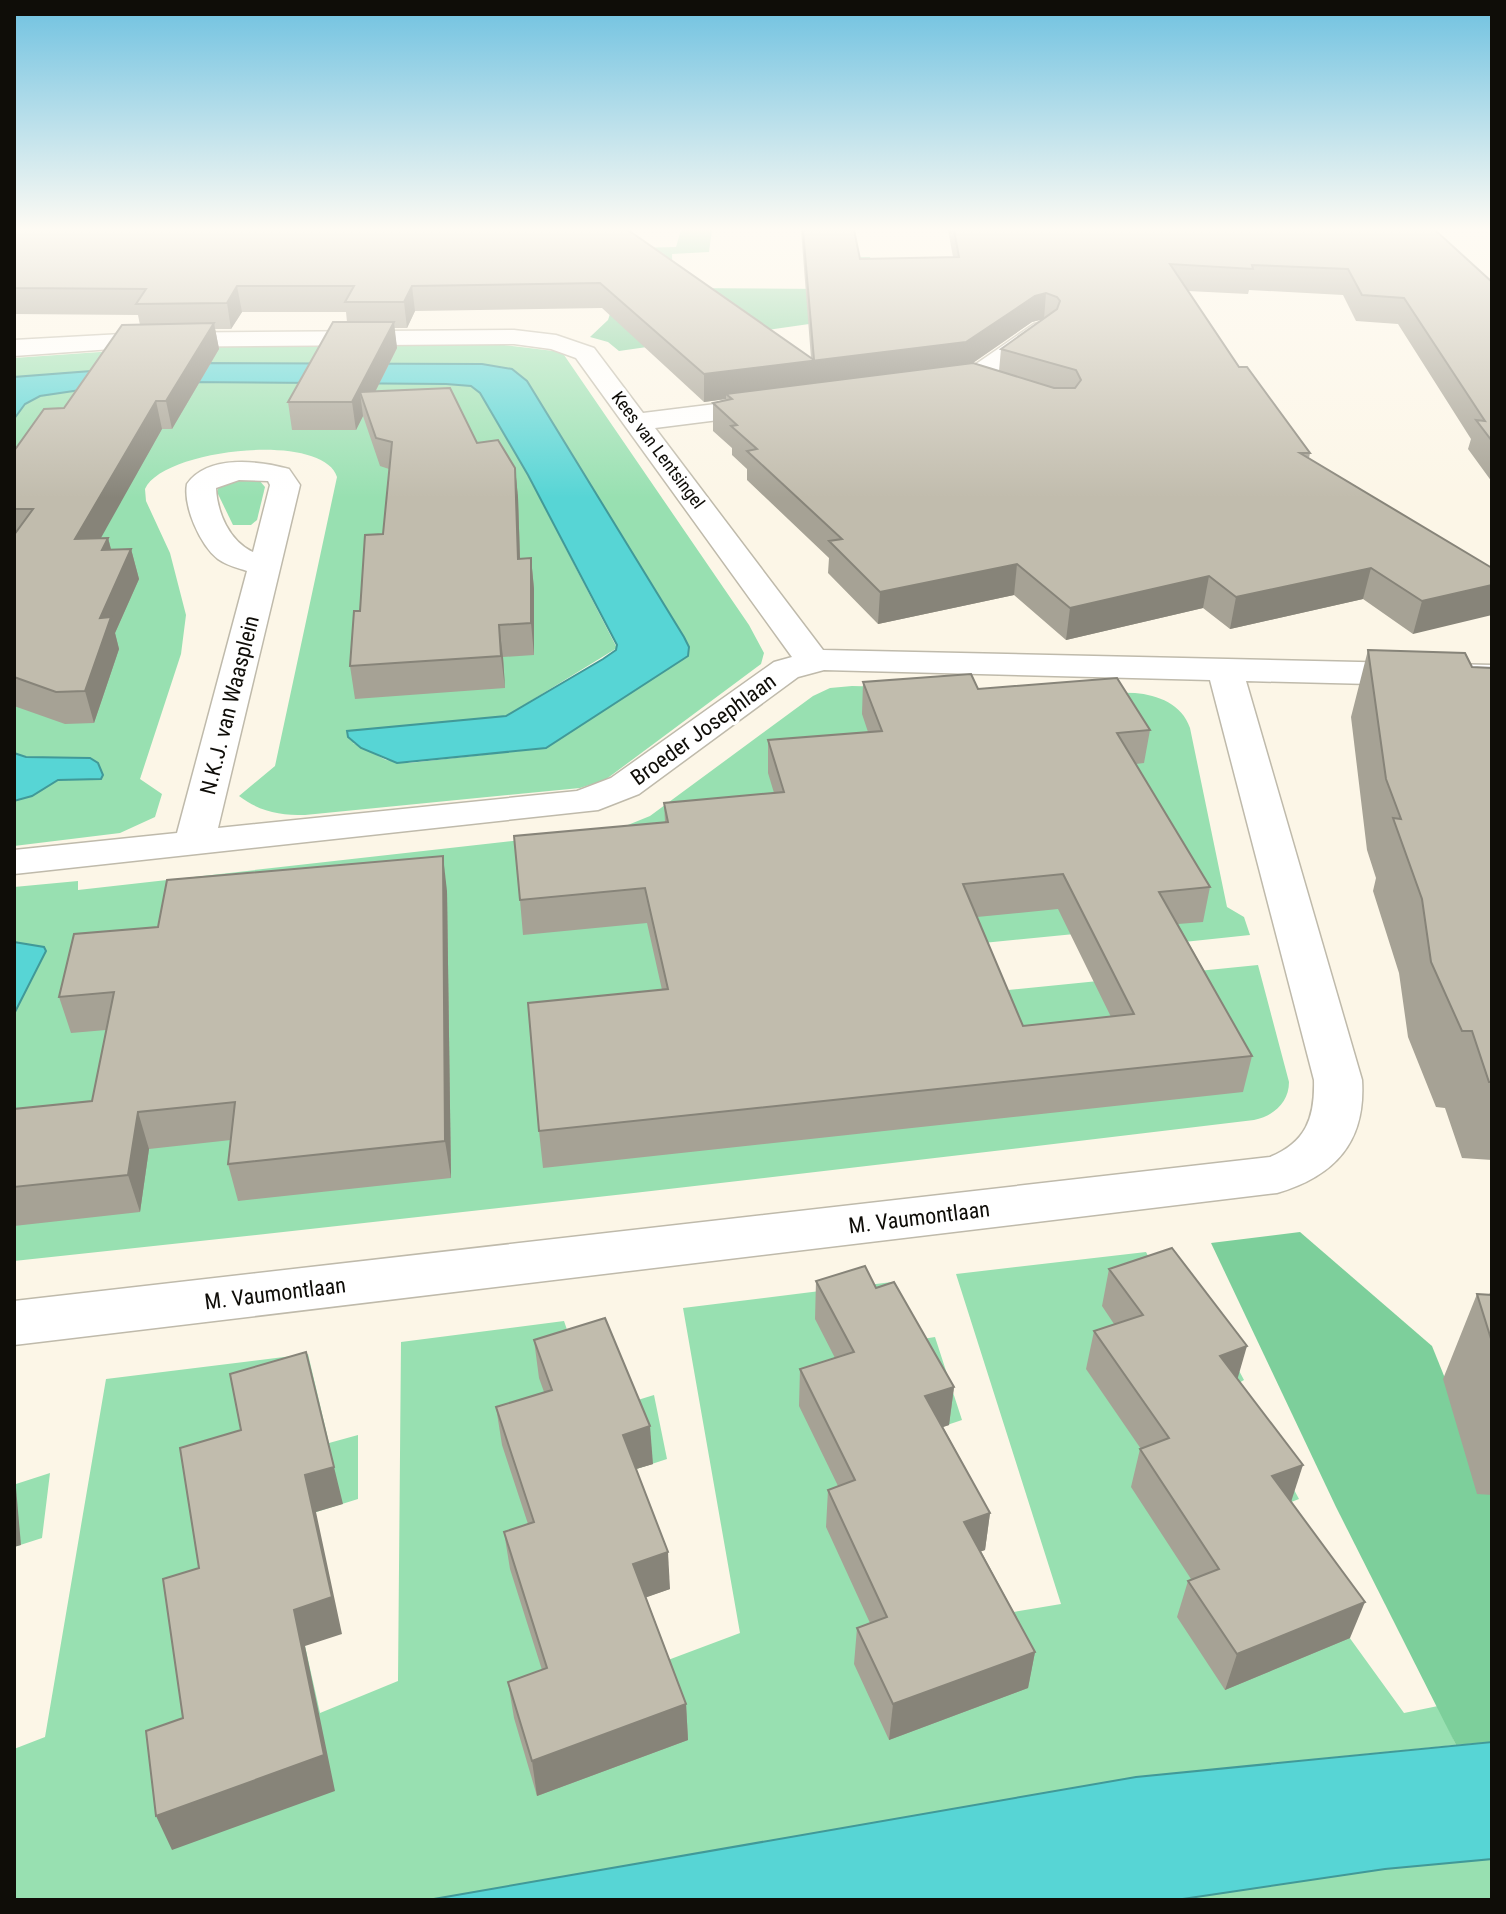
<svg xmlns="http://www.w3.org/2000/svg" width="1506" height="1914" font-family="'Roboto Condensed',sans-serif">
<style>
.green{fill:#98e0b1}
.forest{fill:#7dcf9b}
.water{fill:#57d5d5;stroke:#419998;stroke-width:2}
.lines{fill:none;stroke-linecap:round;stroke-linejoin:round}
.minor-casing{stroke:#bfbaab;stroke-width:3}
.minor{fill:#fff;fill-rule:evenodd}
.wall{fill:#a6a295;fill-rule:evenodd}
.shaded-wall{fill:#878479}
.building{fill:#c1bcad;stroke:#878479;stroke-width:2;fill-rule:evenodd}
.labels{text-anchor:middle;stroke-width:7;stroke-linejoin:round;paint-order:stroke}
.far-street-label{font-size:18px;fill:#0f0d08;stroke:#fff}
.street-label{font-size:22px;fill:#0f0d08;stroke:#fff}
</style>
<rect width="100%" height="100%" fill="#fcf6e7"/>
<g class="green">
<path d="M215,344L504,345L562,352L749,625L764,653L761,664L605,780L580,788L305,815C280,815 260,812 239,796L275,766L337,477C323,431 162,449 145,489L146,501L170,553L186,615L181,654L140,779L162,794L155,817L120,833L14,846V801L58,780L101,779L103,775L98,763L89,758L26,757L14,753V419L25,404L40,396L114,385L181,382L446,384L471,386L480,393L528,475L617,648L506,716L353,743L386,760L409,763L546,748L688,656L689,647L684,637L527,381L512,369L482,364L195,363L14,377V358Z"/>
<path d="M233,479L259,480L265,487L257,520L251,525H233L217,492L219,486Z"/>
<path d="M852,686L1135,693C1158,695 1182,704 1190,728L1227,907L1244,917L1250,935L1127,948L1105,931L953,946L859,1005L1258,965L1289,1082C1289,1103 1273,1116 1254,1120C841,1170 428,1217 14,1261V1014L46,951L43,947L14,942V887L78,881V890L618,829L650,816L813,696L830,688Z"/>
<path d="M1146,1252L1163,1285L1213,1322L1244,1380L1237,1384L1299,1499L1260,1514L1404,1713L1438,1706L1456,1745L1136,1777L428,1900H14V1749L45,1737L106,1379L308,1354L329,1443L358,1435V1499L230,1539L305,1646L320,1713L398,1681L401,1342L564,1321L573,1347L628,1403L654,1395L667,1459L548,1498L660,1663L740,1633L683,1308L892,1282L910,1341L935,1337L962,1420L828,1465L990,1616L1061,1604L956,1274Z"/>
<path d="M14,1450L16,1484L50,1473L42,1538L14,1547Z"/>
<path d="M1492,1859V1900H1176L1385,1869Z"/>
</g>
<g class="forest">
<path d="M681,230H712L709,252L672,254L673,288L826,289L828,257H870L879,314L619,351L608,342L590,337L608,320L632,248L676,247Z"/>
<path d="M1300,1232L1432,1346L1492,1495V1742L1456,1745L1336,1507L1211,1243Z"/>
</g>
<g class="water">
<path d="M195,363L482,364L512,369L527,381L684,637L689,647L688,656L546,748L397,763L361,748L348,737L347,731L506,716L603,659L616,650L617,645L528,475L480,393L471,386L446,384L181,382L114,385L40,396L25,404L14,419V377Z"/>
<path d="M14,753L26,757L90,758L98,763L103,775L101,779L58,780L32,796L14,801Z"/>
<path d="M14,942L44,947L46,951L14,1014Z"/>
<path d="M1492,1742V1859L1385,1869L1176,1900H428L1136,1777Z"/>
</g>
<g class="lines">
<defs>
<g id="minor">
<path d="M1043,322L1052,324L1055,329L1052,334L981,385H963L959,379L963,373L1034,324Z"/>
<path d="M514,330L556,335L594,348L643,413L773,397L782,399L786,405L782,411L773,413L655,428L823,650L1492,665V687L1246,681L1362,1080C1366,1142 1335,1176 1277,1193L14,1345V1301L1270,1157C1306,1142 1315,1118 1314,1080L1210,680L824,670L798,677L639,794L598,810L14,874V850L177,833L247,571C238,568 226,565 218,559C200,545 183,506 187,484C208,454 260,461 289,469L300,485L218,828L577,791L611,778L774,662L792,657L576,358L551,349L514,344L140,347L14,356V340L140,333ZM239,480L268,481L270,485L253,552C229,541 217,512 216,488Z"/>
</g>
</defs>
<use href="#minor" class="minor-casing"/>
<use href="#minor" class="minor"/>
</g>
<g class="wall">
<path d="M14,230H628L811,358L801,230H854L860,259L953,257L948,230H1435L1492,282V482L1468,449L1471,439L1398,324L1356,321L1343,295L1249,290L1248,294L1188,291L1239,367L1310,453L1309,458L1492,568L1413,634L1363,599L1230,629L1203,608L1066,640L1014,595L878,624L828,573L829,558L747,480V469L732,455V448L713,431V403L726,399L704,402L602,308L415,311L407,328H394L397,348L375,392L477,443L515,468L518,497L520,559L531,558L534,589V655L503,657L505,688L355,699L350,666L360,611L383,534L389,469L380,466L363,416L356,430H292L288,402L347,322L346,312H242L231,329H215L219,349L172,429H162L100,538H108L111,549H131L139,579L115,633L119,649L94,723L65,724L14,706V451L64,408L140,325L138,315L14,314ZM1043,319L1001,349L999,371L973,363L1032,322Z"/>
<path d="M1368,650L1472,667L1492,668V1160L1462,1158L1445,1108L1436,1107L1408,1037L1399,973L1373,891L1376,878L1367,850L1351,717Z"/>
<path d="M863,682L978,689L1150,730L1144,763L1136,764L1210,887L1203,922L1178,924L1252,1056L1243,1092L543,1168L539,1131L662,990L647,923L523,935L520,900L665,822L664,803L774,793L768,773V740L868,732L862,714ZM1058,909L1111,1017L1023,1026L977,917Z"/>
<path d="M447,891L451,1178L238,1201L228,1164L231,1140L149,1149L140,1212L14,1226V1109L92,1101L106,1030L71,1033L59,997L158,927Z"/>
<path d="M1109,1269L1238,1379L1350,1638L1225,1690L1177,1617L1188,1581L1191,1579L1131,1487L1140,1449H1141L1086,1369L1094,1331L1114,1324L1102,1306Z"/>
<path d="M816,1281L876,1288L954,1387L949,1425L943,1427L990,1513L985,1550L981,1551L1035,1652L1028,1688L889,1740L854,1664L857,1628L870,1623L826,1527L828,1490L838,1486L799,1406L800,1369L835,1358L815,1319Z"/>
<path d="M1492,1288V1495L1477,1494L1443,1379L1477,1294L1489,1295Z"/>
<path d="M534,1340L653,1464L636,1469L670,1589L646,1597L686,1704L688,1740L537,1796L514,1718L508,1682L542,1670L510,1569L504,1532L528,1524L502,1445L496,1407L544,1392L539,1378Z"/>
</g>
<g class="shaded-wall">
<path d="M237,286L242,312L231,329L227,303Z"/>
<path d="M412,286L415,311L407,328L404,302Z"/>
<path d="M1046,293L1044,319L1032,322L964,369L726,394V399L704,402V374L966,342L1035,296Z"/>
<path d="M394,322L397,348L366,410L360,392L363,416L356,430L352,402Z"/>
<path d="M214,323L219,349L172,429L166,401Z"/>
<path d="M156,401L162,429L83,570L75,539Z"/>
<path d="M515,468L518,497L521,590L518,559Z"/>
<path d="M108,538L116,569L102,550Z"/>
<path d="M131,549L139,579L115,633L119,649L94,723L85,691L100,618Z"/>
<path d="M531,558L534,589V655L531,623Z"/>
<path d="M1017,564L1014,595L878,624L880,592Z"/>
<path d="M1371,568L1363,599L1230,629L1236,597Z"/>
<path d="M1209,576L1203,608L1066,640L1070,608Z"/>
<path d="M1492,585V615L1413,634L1422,601Z"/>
<path d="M499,625L503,657L505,688L501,656Z"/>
<path d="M443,856L447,891L451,1178L445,1141Z"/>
<path d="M138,1112L149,1149L140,1212L128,1175Z"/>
<path d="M1247,1346L1236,1384L1220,1356Z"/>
<path d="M306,1352L343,1504L316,1512L342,1634L305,1646L335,1791L172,1850L156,1816L294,1610L305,1475Z"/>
<path d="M954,1387L949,1425L922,1434L925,1396Z"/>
<path d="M650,1426L653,1464L626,1472L623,1435Z"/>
<path d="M14,1465L21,1545L14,1547Z"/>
<path d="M1303,1465L1291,1502L1272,1476Z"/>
<path d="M990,1513L985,1550L960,1559L964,1522Z"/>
<path d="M668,1552L670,1589L636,1601L633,1564Z"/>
<path d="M1365,1602L1350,1638L1225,1690L1237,1654Z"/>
<path d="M1035,1652L1028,1688L889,1740L893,1704Z"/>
<path d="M686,1704L688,1740L537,1796L532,1761Z"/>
</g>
<g class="building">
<path d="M14,230H628L814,360L803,230H854L860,259L959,257L954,230H1435L1492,282V441L1476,420L1485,421L1404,298L1362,295L1348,269L1252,265L1253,269L1170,264L1239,367H1247L1310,453H1300L1492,568V585L1422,601L1371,568L1236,597L1209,576L1070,608L1017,564L880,592L829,541L842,539L747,451L757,449L731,426L737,425L713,403L732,399L726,394L973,363L1054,388H1075L1081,380L1076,370L1001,349L1057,309L1060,301L1057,297L1046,293L1035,296L966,342L704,374L600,283L412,286L404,302H345L354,286H237L227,303L136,304L146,289L14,288Z"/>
<path d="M333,322H394L352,402H288Z"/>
<path d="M214,323L166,401H156L75,539L108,538L102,550L131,549L100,618L111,617L85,691L56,692L14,677V535L33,509H14V451L44,409L64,408L122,325Z"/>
<path d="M450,388L477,443L498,440L515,468L518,559L531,558V623L499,625L501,656L350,666L354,611H360L365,535L383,534L392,442L376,438L360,392Z"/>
<path d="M1368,650L1465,653L1472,667L1492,668V1082H1489L1472,1031H1462L1431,962L1422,899L1393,818L1401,819L1386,779Z"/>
<path d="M971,674L978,689L1117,678L1150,730L1117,733L1210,887L1159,892L1252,1056L539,1131L528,1003L668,989L645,888L520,900L514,836L668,822L664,803L784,792L768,740L882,731L863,682ZM1063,874L1134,1014L1023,1026L963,884Z"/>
<path d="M443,856L445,1141L228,1164L235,1102L138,1112L128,1175L14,1187V1109L92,1101L114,992L59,997L74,934L158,927L167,880Z"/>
<path d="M1172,1248L1247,1346L1220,1356L1303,1465L1272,1476L1365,1602L1237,1654L1188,1581L1219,1569L1140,1449L1169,1438L1094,1331L1143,1315L1109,1269Z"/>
<path d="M865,1266L876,1288L894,1282L954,1387L925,1396L990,1513L964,1522L1035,1652L893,1704L857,1628L887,1617L828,1490L855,1480L800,1369L854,1352L816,1281Z"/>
<path d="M1477,1294L1492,1295V1342Z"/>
<path d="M605,1318L650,1426L623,1435L668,1552L633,1564L686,1704L532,1761L508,1682L547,1668L504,1532L534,1522L496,1407L552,1390L534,1340Z"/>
<path d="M306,1352L334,1467L305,1475L332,1597L294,1610L324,1755L156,1816L146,1731L183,1718L163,1579L199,1568L180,1448L241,1430L230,1374Z"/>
</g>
<linearGradient id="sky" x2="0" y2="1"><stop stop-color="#6ec1e0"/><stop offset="0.46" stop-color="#fefbf4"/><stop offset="1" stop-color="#fefbf4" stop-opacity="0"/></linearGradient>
<rect width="1506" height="498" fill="url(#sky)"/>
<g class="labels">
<g class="far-street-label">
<text transform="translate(658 450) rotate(53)" y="6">Kees van Lentsingel</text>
</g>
<g class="street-label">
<text transform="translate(229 705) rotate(-76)" y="8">N.K.J. van Waasplein</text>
<text transform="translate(703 729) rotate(-36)" y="8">Broeder Josephlaan</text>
<text transform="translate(919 1217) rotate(-7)" y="8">M. Vaumontlaan</text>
<text transform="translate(275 1293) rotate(-7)" y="8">M. Vaumontlaan</text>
</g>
</g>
<rect width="1506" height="1914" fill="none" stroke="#0f0d08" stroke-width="32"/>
</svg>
